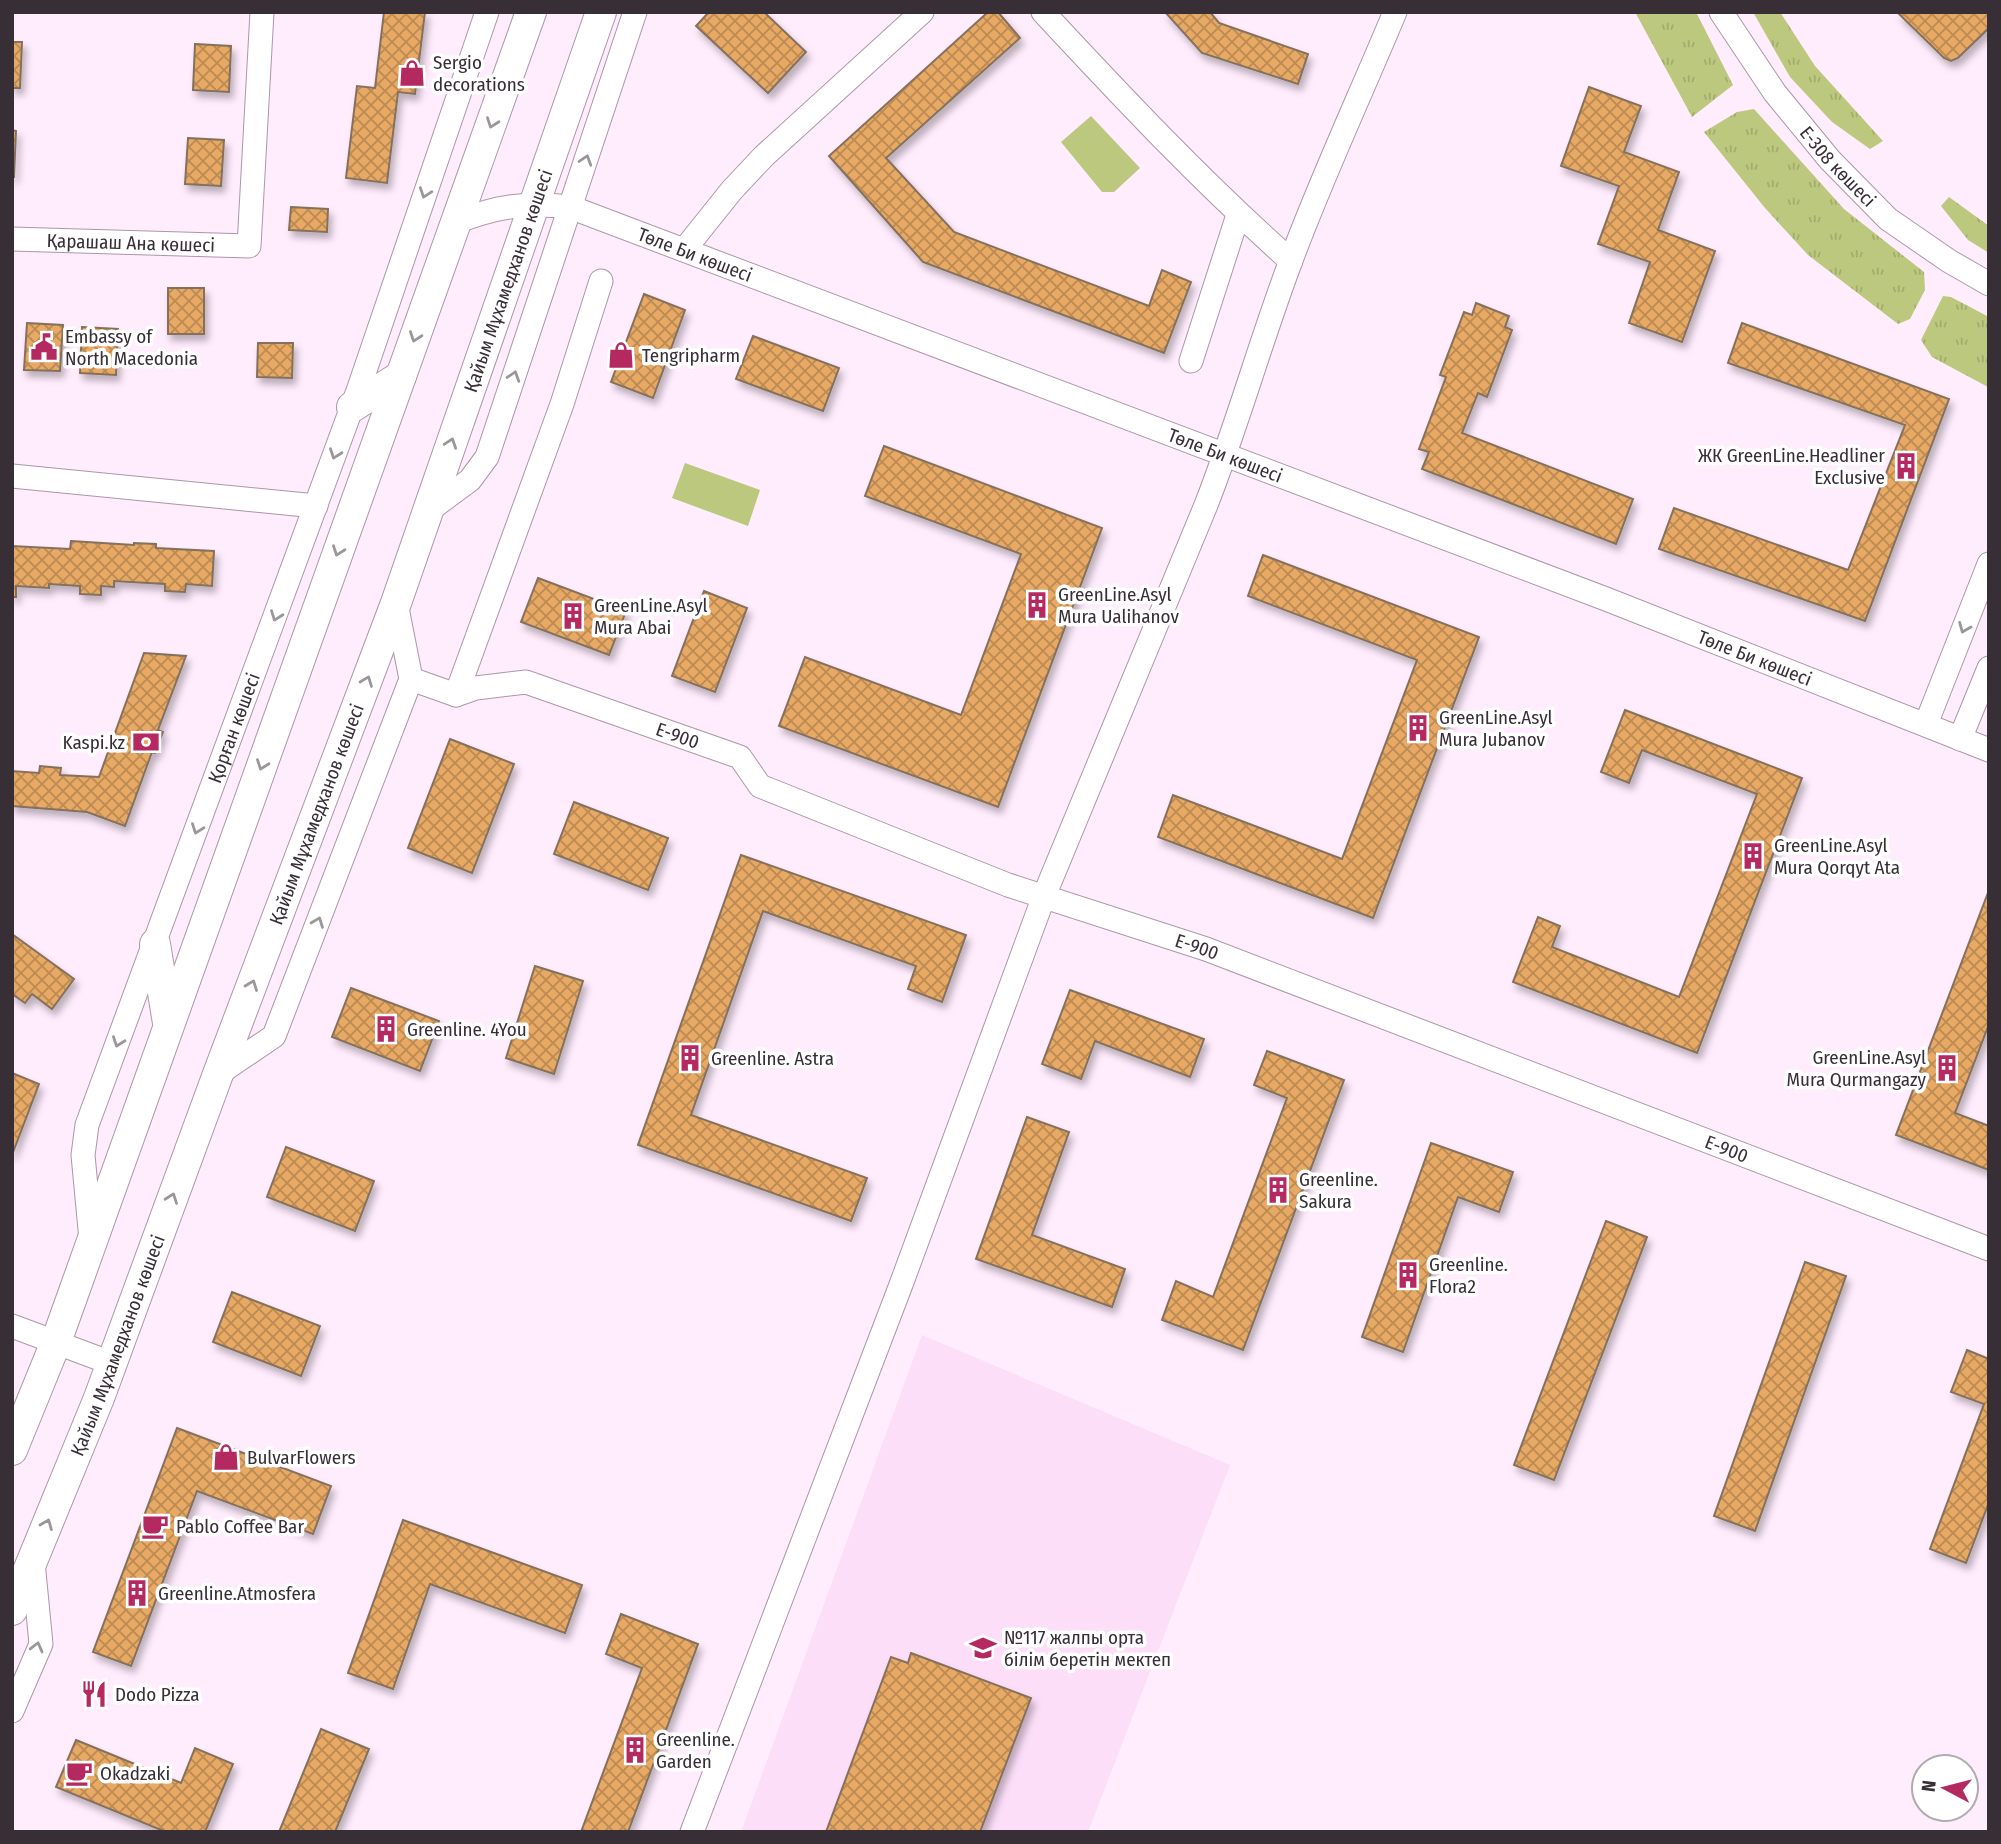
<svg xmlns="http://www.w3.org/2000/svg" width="2001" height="1844" font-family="'Fira Sans Condensed',sans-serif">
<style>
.built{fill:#fcdef8}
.grass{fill:url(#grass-tufts)}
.pitch{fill:#bcc87d}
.building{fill:url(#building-cross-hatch);stroke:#84715d;stroke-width:2;filter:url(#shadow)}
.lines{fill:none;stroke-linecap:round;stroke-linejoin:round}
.minor-casing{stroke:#ac96a9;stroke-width:25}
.major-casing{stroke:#ac96a9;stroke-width:32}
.minor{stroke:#fff;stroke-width:23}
.major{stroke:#fff;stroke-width:30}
.oneway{stroke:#9b969a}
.labels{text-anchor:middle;stroke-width:7;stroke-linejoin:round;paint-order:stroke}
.poi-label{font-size:19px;fill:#372e36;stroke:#fff;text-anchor:start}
.street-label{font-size:19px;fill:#372e36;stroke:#fff}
</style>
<defs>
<pattern id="grass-tufts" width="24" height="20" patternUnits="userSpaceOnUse" patternTransform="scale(1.75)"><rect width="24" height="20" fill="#bcc87d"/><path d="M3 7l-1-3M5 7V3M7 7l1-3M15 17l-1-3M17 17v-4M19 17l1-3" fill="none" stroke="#a2ac6d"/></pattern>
<pattern id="building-cross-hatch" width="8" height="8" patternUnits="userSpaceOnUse" patternTransform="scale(1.75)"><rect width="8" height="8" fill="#e7a964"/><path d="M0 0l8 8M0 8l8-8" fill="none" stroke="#bc8a53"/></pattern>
<filter id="shadow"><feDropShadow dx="3.5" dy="6" stdDeviation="3.5" flood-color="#0004"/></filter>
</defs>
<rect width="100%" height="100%" fill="#ffecfd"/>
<path class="built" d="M922,1335L1230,1465L1088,1832H741Z"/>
<g class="grass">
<path d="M1635,12H1696L1733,85L1692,117Z"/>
<path d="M1753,12H1780L1815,66L1883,141L1870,149L1832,122L1790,77Z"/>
<path d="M1754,109L1844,209L1924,272L1925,290L1910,319L1898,324L1808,255L1765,208L1704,132L1737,112Z"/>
<path d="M1949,197L1989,226V253L1968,240L1941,206Z"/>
<path d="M1943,296L1951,297L1989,317L1988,387L1932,357L1921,340Z"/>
</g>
<g class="pitch">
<path d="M1091,116L1140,168L1114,192H1102L1061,142Z"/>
<path d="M685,463L760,490L748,526L672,498Z"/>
</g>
<g class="building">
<path d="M384,12H425L415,94L398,92L387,183L346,178L357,86L375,88Z"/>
<path d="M709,12H764L806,52L768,93L696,26Z"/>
<path d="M988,12H998L1020,38L886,158L954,232L1149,306L1162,270L1191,282L1164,353L923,262L829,156Z"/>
<path d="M1165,12H1210L1219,23L1308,54L1298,84L1202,53Z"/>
<path d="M1989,12V28L1958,58L1951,61L1944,58L1898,13Z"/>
<path d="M12,42H22L20,88H12Z"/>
<path d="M195,44L231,46L229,92L193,90Z"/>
<path d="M1589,87L1641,106L1624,152L1679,172L1658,230L1715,251L1682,342L1629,323L1650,262L1598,244L1619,186L1561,166Z"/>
<path d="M12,130L16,131L14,177H12Z"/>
<path d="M188,138L224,140L221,186L185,184Z"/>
<path d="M291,207L328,209L327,232L289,230Z"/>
<rect x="168" y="288" width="36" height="46"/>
<path d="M644,294L685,310L653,398L611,382Z"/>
<path d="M1476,303L1509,316L1505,327L1512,330L1487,397L1478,393L1462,433L1633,499L1616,544L1422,469L1429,452L1419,449L1446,377L1440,375L1464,312L1472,315Z"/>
<path d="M27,323L63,325L60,371L24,370Z"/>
<path d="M1742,323L1949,399L1865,621L1659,549L1674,508L1848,570L1905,425L1728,363Z"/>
<path d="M82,327L118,329L116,375L80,373Z"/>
<path d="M753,336L839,368L823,411L736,379Z"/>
<path d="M258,343H293L292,378L257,377Z"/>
<path d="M884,446L1102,528L998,807L779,726L805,657L961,715L1021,554L865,496Z"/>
<path d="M71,541L134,545V543L156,544V548L214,551L212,586L186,584L185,592L165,591V584L114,581V587L101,586V595L80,594V586L49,584V588L16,586V597H12V546L70,549Z"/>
<path d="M1263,555L1479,637L1373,918L1158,837L1173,795L1342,859L1417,660L1248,596Z"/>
<path d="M538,578L626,611L609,655L521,622Z"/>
<path d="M704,591L747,608L715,692L672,676Z"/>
<path d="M144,653L186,656L158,730L163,732L155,753L152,752L125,826L87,812L12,806V771L39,773L40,766L61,768L60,775L99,777Z"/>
<path d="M1625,710L1802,778L1697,1053L1513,982L1538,917L1560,926L1552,947L1679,997L1757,794L1642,750L1629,783L1601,772Z"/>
<path d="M450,739L514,764L472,873L408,848Z"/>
<path d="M574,802L668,838L648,890L554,854Z"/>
<path d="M741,855L966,935L942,1002L908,989L916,966L763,911L691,1115L867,1178L851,1221L638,1145Z"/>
<path d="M1989,890V1024L1955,1113L1989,1126V1170L1896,1135Z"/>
<path d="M12,934L74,979L52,1009L32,994L25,1003L12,994Z"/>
<path d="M535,966L583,981L554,1074L506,1058Z"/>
<path d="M351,988L439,1021L420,1071L332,1037Z"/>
<path d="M1070,990L1204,1039L1190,1077L1095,1041L1081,1079L1042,1064Z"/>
<path d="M1267,1051L1344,1080L1243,1350L1162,1320L1176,1281L1213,1297L1287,1098L1254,1085Z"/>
<path d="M12,1073L39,1084L12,1155Z"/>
<path d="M1027,1117L1069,1132L1032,1235L1125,1269L1112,1307L976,1259Z"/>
<path d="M1431,1143L1513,1172L1499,1212L1458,1197L1403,1352L1362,1337Z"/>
<path d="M286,1147L374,1181L355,1231L267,1197Z"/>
<path d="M1606,1221L1647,1237L1554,1480L1514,1465Z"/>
<path d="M1805,1262L1846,1276L1755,1531L1714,1516Z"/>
<path d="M232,1292L320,1326L301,1376L213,1342Z"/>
<path d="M1967,1350L1989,1359V1502L1966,1563L1930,1549L1984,1404L1951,1392Z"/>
<path d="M177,1428L331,1486L313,1534L197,1491L131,1666L93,1652Z"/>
<path d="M403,1520L582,1585L565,1633L430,1584L393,1689L348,1673Z"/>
<path d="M621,1614L698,1644L628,1832H581L642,1668L606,1654Z"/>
<path d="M911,1653L1031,1698L980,1832H826L891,1657L908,1663Z"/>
<path d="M321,1729L369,1749L335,1832H279Z"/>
<path d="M76,1740L181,1783L195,1748L233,1764L205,1832H166L56,1787Z"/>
</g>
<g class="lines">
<defs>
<g id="minor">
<path d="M1043,12C1123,98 1203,183 1291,261"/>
<path id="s1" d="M1721,12L1775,93L1830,160L1888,219L1949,261L1989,284"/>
<path id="s2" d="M456,222C499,206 525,202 570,207L1606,599L1989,750"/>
<path id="s3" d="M12,239L249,246L262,12"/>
<path d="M684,250L732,190L764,156L922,12"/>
<path d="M1191,361L1238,215"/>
<path d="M12,476L316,506"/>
<path d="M428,511L470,480L487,457L635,12"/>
<path id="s4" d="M411,679L456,695L476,688L526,682L740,757L760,786L1008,885L1206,949L1989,1249"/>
<path d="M456,695L562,404L601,281"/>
<path d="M1926,724L1989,564"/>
<path d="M1960,739L1989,668"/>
<path d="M218,1074L274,1036L411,679L396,603"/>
<path id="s5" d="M91,1240L83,1155L87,1125L359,388L487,12"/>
<path d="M12,1326L111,1363"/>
<path d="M12,1711L41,1644L33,1562"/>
<path d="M692,1832L902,1282L1044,896L1206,505C1237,426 1260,343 1290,263C1321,179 1360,96 1395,12"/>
</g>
<g id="major">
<path d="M352,407L401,376"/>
<path d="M155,944L168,1023"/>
<path d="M12,1450L56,1342L531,12"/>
<path id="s6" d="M12,1610L99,1398L218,1074L396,603L601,12"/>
</g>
</defs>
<use href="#minor" class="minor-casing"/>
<use href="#major" class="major-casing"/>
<use href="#minor" class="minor"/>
<use href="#major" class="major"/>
</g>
<defs><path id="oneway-chevron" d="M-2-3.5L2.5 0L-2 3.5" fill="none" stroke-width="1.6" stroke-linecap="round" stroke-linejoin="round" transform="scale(1.75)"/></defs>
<g class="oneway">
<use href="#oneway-chevron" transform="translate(492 123) rotate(110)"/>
<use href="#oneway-chevron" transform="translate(586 160) rotate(-72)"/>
<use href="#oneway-chevron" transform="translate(425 193) rotate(109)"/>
<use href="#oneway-chevron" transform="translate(415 337) rotate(110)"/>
<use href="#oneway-chevron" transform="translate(514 376) rotate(-72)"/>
<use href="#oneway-chevron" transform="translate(451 443) rotate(-71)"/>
<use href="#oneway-chevron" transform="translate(335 454) rotate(110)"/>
<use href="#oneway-chevron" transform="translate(338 551) rotate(110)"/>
<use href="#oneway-chevron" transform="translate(276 616) rotate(110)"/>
<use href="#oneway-chevron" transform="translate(1964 628) rotate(112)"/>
<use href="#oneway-chevron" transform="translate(367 681) rotate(-69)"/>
<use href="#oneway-chevron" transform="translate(262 765) rotate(110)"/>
<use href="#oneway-chevron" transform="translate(197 829) rotate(110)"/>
<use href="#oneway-chevron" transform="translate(318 922) rotate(-69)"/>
<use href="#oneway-chevron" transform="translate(252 985) rotate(-69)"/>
<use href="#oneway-chevron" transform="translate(118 1042) rotate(110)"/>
<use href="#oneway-chevron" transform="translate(172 1198) rotate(-70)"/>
<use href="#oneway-chevron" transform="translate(47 1524) rotate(-68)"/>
<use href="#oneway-chevron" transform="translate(37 1647) rotate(-76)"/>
</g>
<defs>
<symbol id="shop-bare" viewBox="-9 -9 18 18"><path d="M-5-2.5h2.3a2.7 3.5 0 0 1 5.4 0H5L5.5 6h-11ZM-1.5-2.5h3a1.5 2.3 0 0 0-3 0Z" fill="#b52961" stroke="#fff" stroke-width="2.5" paint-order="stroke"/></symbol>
<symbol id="civic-bare" viewBox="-9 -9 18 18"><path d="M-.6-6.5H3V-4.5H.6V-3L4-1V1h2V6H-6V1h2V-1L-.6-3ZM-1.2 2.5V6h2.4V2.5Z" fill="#b52961" stroke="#fff" stroke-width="2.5" paint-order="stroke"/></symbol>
<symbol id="building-bare" viewBox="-9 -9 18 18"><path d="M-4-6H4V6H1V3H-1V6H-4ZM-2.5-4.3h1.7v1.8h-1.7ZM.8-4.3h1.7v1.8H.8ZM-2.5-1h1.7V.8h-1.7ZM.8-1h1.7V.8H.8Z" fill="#b52961" stroke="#fff" stroke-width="2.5" paint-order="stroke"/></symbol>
<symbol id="bank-bare" viewBox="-9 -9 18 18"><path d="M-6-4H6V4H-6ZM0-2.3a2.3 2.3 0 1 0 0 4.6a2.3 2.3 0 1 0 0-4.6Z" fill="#b52961" stroke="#fff" stroke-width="2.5" paint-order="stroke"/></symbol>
<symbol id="cafe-bare" viewBox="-9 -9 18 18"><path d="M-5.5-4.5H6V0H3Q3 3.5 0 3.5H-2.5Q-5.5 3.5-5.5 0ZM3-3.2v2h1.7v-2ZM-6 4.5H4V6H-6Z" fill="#b52961" stroke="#fff" stroke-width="2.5" paint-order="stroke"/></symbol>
<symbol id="school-bare" viewBox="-9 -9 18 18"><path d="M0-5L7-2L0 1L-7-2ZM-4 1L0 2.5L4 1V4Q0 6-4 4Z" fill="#b52961" stroke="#fff" stroke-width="2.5" paint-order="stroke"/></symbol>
<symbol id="restaurant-bare" viewBox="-9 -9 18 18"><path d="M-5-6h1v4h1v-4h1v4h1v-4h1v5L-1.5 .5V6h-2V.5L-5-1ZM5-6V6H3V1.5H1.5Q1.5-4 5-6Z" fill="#b52961" stroke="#fff" stroke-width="2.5" paint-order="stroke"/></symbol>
</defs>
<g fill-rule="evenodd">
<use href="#shop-bare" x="393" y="54" width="38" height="38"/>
<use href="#civic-bare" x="25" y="328" width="38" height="38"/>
<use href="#shop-bare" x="602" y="336" width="38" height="38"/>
<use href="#building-bare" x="1887" y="447" width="38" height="38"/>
<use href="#building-bare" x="1018" y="586" width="38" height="38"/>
<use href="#building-bare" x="554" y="597" width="38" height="38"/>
<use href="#building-bare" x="1399" y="709" width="38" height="38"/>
<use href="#bank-bare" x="127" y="723" width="38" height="38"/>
<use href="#building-bare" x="1734" y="837" width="38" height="38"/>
<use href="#building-bare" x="367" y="1010" width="38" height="38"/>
<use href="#building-bare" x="671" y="1039" width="38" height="38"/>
<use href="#building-bare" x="1928" y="1049" width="38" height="38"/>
<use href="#building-bare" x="1259" y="1171" width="38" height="38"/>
<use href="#building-bare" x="1389" y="1256" width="38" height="38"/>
<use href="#shop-bare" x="207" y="1438" width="38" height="38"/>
<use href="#cafe-bare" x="136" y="1507" width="38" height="38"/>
<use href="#building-bare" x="118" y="1574" width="38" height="38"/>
<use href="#school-bare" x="964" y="1629" width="38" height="38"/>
<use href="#restaurant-bare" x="75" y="1675" width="38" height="38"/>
<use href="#building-bare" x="616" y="1731" width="38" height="38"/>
<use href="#cafe-bare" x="60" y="1754" width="38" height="38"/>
</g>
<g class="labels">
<g class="poi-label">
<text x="433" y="69">Sergio<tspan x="433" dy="22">decorations</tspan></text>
<text x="65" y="343">Embassy of<tspan x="65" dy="22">North Macedonia</tspan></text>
<text x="642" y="362">Tengripharm</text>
<text x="1885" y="462" text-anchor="end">ЖК GreenLine.Headliner<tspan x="1885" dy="22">Exclusive</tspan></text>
<text x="1058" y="601">GreenLine.Asyl<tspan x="1058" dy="22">Mura Ualihanov</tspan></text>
<text x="594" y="612">GreenLine.Asyl<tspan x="594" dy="22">Mura Abai</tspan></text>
<text x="1439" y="724">GreenLine.Asyl<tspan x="1439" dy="22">Mura Jubanov</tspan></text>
<text x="125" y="749" text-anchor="end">Kaspi.kz</text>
<text x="1774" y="852">GreenLine.Asyl<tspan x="1774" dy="22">Mura Qorqyt Ata</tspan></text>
<text x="407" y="1036">Greenline. 4You</text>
<text x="1926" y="1064" text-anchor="end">GreenLine.Asyl<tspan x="1926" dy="22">Mura Qurmangazy</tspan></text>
<text x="711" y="1065">Greenline. Astra</text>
<text x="1299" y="1186">Greenline.<tspan x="1299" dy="22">Sakura</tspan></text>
<text x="1429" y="1271">Greenline.<tspan x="1429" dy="22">Flora2</tspan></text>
<text x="247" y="1464">BulvarFlowers</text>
<text x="176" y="1533">Pablo Coffee Bar</text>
<text x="158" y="1600">Greenline.Atmosfera</text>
<text x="1004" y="1644">№117 жалпы орта<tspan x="1004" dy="22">білім беретін мектеп</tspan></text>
<text x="115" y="1701">Dodo Pizza</text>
<text x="656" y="1746">Greenline.<tspan x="656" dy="22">Garden</tspan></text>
<text x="100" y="1780">Okadzaki</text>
</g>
<g class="street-label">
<text dy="7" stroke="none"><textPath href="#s1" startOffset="194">Е-308 көшесі</textPath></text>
<text dy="7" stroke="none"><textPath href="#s3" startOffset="119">Қарашаш Ана көшесі</textPath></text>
<text dy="7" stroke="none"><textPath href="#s2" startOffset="250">Төле Би көшесі</textPath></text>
<text dy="7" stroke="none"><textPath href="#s6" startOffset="1419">Қайым Мұхамедханов көшесі</textPath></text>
<text dy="7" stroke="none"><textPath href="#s2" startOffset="817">Төле Би көшесі</textPath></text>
<text dy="7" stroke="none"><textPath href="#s2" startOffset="1384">Төле Би көшесі</textPath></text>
<text dy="7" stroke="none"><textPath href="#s5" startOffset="539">Қорған көшесі</textPath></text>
<text dy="7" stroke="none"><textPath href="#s4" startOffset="280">E-900</textPath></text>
<text dy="7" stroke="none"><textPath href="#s6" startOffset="852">Қайым Мұхамедханов көшесі</textPath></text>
<text dy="7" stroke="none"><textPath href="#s4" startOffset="847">E-900</textPath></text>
<text dy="7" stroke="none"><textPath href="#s4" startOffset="1414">E-900</textPath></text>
<text dy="7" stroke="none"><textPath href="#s6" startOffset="285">Қайым Мұхамедханов көшесі</textPath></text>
</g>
</g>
<rect width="2001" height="1844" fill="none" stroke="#372e36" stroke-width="28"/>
<g transform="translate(1945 1788) rotate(277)"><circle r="33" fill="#ffffff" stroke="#afabaf" stroke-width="2"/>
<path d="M0-5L12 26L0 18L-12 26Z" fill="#b52961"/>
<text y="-10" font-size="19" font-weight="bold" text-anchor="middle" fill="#372e36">N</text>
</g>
</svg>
